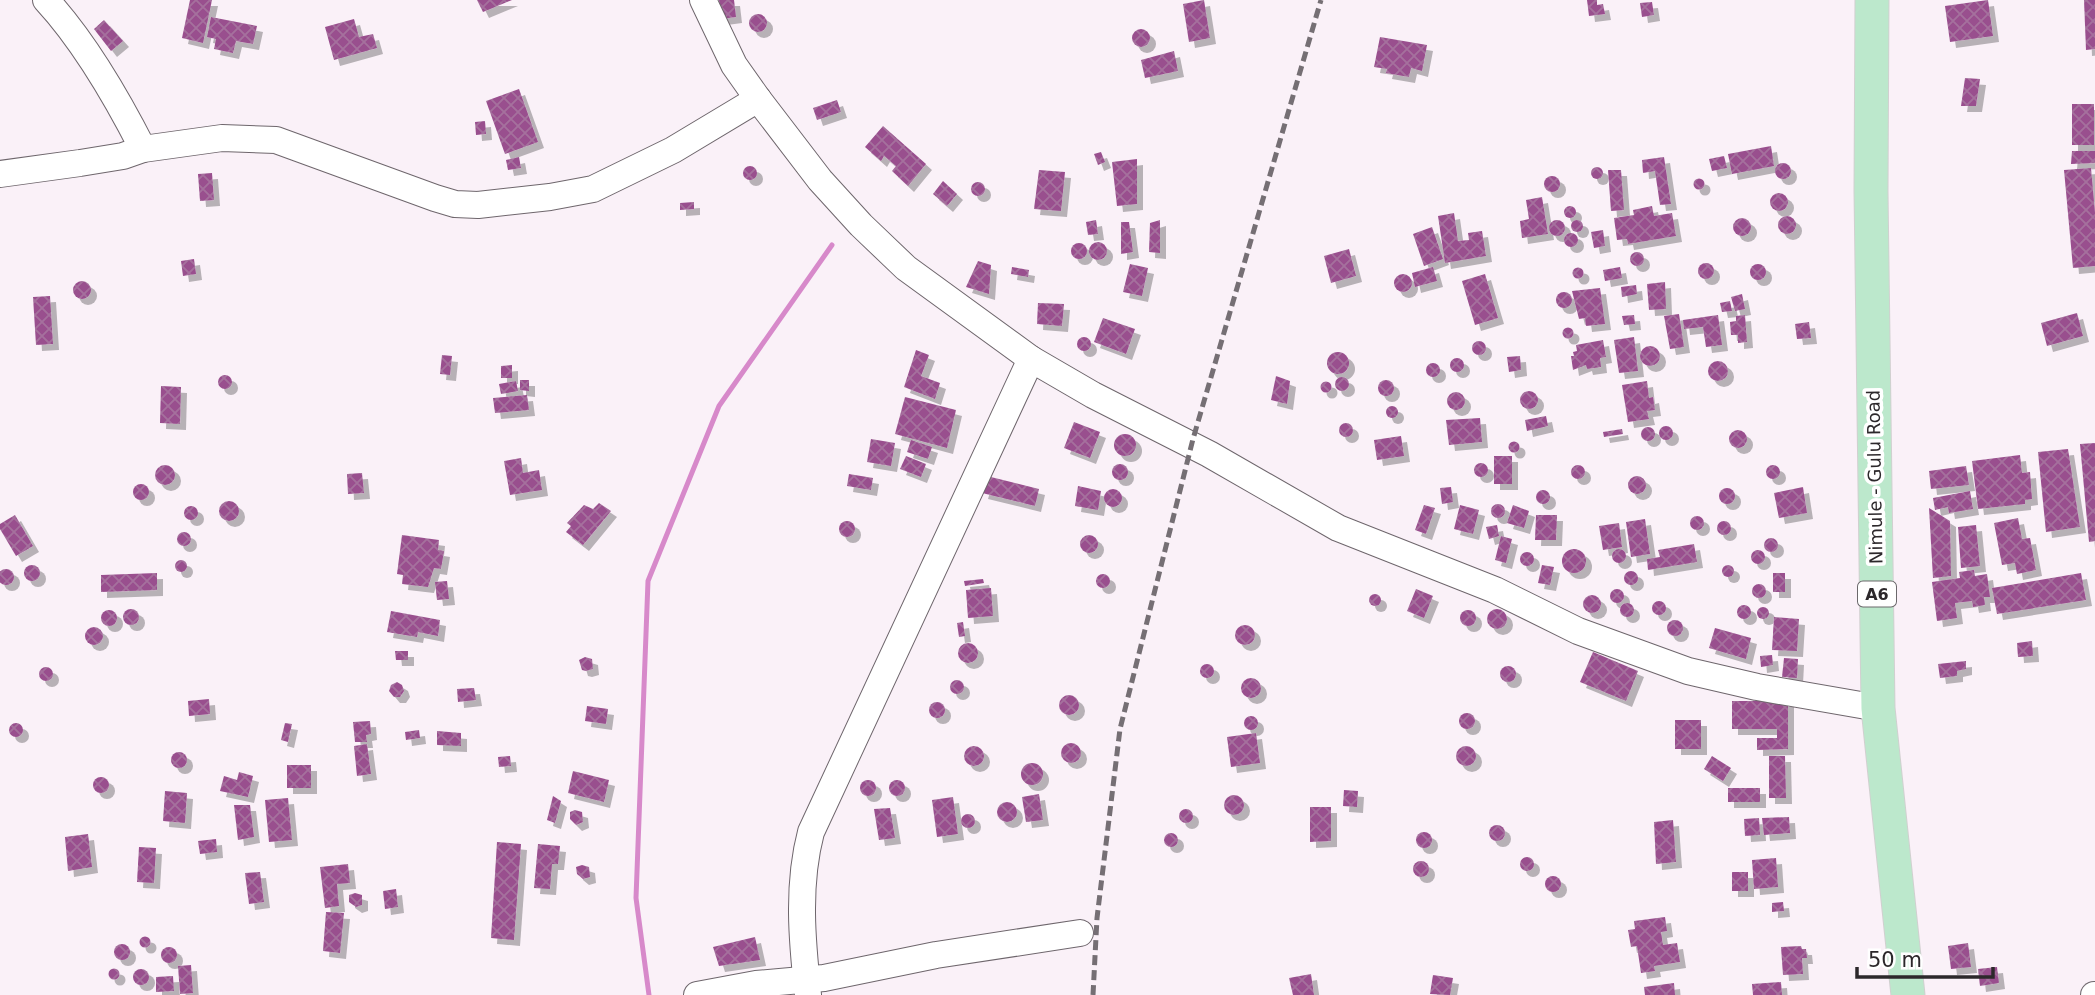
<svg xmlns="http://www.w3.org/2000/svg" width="2095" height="995" font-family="'DejaVu Sans',sans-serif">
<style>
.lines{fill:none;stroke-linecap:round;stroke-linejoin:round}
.stream{stroke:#d789ca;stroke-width:5}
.building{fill:url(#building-cross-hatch);filter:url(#shadow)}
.minor-casing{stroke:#6e666c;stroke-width:28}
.major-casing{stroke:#d1d0d0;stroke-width:35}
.minor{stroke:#fff;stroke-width:26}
.major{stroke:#bce8cc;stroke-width:33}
.rail{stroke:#756f74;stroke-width:5;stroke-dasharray:10 5;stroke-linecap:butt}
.labels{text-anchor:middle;stroke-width:7;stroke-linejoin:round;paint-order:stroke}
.shield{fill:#fff;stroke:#6b686b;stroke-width:2}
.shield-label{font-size:16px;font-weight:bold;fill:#2c282b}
.street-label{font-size:18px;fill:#2c282b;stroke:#fff}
</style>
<defs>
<pattern id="building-cross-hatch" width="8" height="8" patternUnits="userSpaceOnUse" patternTransform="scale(1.75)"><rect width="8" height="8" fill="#994f8e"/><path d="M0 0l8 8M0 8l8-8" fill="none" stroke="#a5709d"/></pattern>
<filter id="shadow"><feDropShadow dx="6" dy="6" stdDeviation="0" flood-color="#0004"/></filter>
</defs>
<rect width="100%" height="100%" fill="#faf1f8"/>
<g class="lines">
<path class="stream" d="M649,995L636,898L648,581L719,406L832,245"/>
</g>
<g class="building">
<path d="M190,0H212L203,43L182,38Z"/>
<path d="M477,0H512L483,12Z"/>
<path d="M719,0H734L736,17L721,19Z"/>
<path d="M1204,0L1210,38L1189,42L1183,4Z"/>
<path d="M1587,0H1597V5L1603,4L1605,14L1589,16Z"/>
<path d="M1988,0L1993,36L1950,42L1945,6Z"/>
<path d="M2084,0H2095V49L2086,50Z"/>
<path d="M1652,2L1654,15L1642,17L1640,3Z"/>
<circle cx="758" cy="23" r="9"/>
<path d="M211,17L257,26L253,44L236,41L233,53L214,49L216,39L207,37Z"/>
<path d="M354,19L359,37L373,34L377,48L334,60L325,27Z"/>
<path d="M104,20L123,41L111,51L94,29Z"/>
<circle cx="1141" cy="38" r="9"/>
<path d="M1380,37L1427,45L1422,71L1411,68L1409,77L1386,73L1387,69L1374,67Z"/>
<path d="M1174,51L1178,71L1145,78L1141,60Z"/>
<path d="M1965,78L1980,79L1976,106H1961Z"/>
<path d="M519,89L538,142L505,154L486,101Z"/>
<path d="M837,100L841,112L817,120L813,108Z"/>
<rect x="2072" y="104" width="22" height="41"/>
<path d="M485,121L486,134L476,135L475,122Z"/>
<path d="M883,126L926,164L908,186L892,171L896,166L884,156L881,161L865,147Z"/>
<path d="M1771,146L1774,166L1732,174L1728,154Z"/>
<path d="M2072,151H2095V163L2071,164Z"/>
<path d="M1101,152L1105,162L1098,165L1094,154Z"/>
<path d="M1724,156L1727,168L1712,171L1709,159Z"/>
<path d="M519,157L521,168L508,170L506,160Z"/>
<path d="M1664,157L1671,204L1660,205L1655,171L1643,173L1642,160Z"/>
<path d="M1137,159V204L1117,206L1112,162Z"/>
<circle cx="1783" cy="171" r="8"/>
<circle cx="750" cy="173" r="7"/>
<circle cx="1597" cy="173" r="6"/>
<path d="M2091,168L2095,213V266L2073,268L2064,170Z"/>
<path d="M1039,170L1065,172L1061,211L1034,209Z"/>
<path d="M1608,170H1621L1624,210L1611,211Z"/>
<path d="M212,173L214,200L200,201L198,174Z"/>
<circle cx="1552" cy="184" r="8"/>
<circle cx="1699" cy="184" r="5.5"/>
<path d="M943,181L957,194L947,206L933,194Z"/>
<circle cx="978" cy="189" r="7"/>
<circle cx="1779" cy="202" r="9"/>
<path d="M1542,197L1548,234L1522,238L1520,221L1529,219L1526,200Z"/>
<path d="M694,202V209L680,210V203Z"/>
<circle cx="1570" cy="212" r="6"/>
<path d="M1652,206L1654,216L1672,213L1676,236L1628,244L1627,239L1617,240L1614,218L1634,215L1633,210Z"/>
<path d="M1454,213L1458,241L1469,240L1468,233L1482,231L1486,256L1445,263L1438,216Z"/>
<circle cx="1787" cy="225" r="9"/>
<circle cx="1742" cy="227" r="9"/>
<circle cx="1577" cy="226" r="6"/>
<path d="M1096,220L1098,234L1088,235L1086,222Z"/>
<path d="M1160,220V253L1149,252L1150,223Z"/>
<circle cx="1557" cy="228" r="8"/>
<path d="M1121,222H1129L1133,252L1121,254Z"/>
<path d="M1432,227L1443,259L1424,266L1413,234Z"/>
<path d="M1603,230L1605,246L1594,248L1591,232Z"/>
<circle cx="1571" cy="240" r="7"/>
<circle cx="1098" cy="251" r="9"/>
<circle cx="1079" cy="251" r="8"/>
<path d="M1349,249L1356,276L1331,283L1324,256Z"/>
<circle cx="1637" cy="259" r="7"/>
<path d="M194,259L196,274L183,276L181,261Z"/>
<path d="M978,261L991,265L989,294L966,287Z"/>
<circle cx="1706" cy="271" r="8"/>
<path d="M1130,264L1148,268L1142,296L1123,292Z"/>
<circle cx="1758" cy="272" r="8"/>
<path d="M1012,267L1029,270L1028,277L1011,274Z"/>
<path d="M1433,267L1437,281L1415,287L1412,273Z"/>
<path d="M1620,267L1622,278L1605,281L1603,270Z"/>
<circle cx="1578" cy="273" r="5.5"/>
<circle cx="1403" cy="283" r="9"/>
<path d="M1485,274L1498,318L1475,325L1462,281Z"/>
<circle cx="82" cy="290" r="9"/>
<path d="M1665,282L1666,309L1649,310L1647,284Z"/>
<path d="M1636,285L1637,294L1622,297L1621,287Z"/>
<path d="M1600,288L1605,324L1586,326L1585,318L1579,319L1572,291Z"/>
<circle cx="1564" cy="300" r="8"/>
<path d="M1742,294L1745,309L1735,311L1731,297Z"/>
<path d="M50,296L53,344L36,345L33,297Z"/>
<path d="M1730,301L1732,311L1722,312L1720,303Z"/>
<path d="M1038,303L1064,304L1062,326L1037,324Z"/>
<path d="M2077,313L2083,336L2047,346L2041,323Z"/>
<path d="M1679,314L1684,347L1670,349L1664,316Z"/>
<path d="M1634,315L1635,324L1624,325L1622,316Z"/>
<path d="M1718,315L1722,345L1706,347L1703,327L1684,329L1683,320Z"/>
<path d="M1745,315L1747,342L1738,343V335H1731L1730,322L1736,321V316Z"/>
<path d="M1103,318L1135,329L1126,354L1094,342Z"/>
<path d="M1809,322L1811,338L1797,339L1795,324Z"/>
<circle cx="1568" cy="333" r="5.5"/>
<path d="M1634,337L1638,371L1619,373L1614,340Z"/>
<circle cx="1084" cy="344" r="7"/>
<path d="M1603,340L1606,357L1600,358L1601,367L1587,369L1586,365L1573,370L1571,356H1574L1573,352L1577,351L1576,345Z"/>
<circle cx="1479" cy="348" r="7"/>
<circle cx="1650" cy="356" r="10"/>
<path d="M916,350L929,355L921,376L940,383L935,399L904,387Z"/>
<circle cx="1338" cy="363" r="11"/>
<path d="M442,355L452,356L450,375L440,374Z"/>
<path d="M1520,356L1521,370L1509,372L1507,357Z"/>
<circle cx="1457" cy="365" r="7"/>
<circle cx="1718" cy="371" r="10"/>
<circle cx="1433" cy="370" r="7"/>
<path d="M512,365V378H501V366Z"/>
<circle cx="225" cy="382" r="7"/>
<path d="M1276,376L1290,381L1287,404L1271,400Z"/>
<circle cx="1342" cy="384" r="7"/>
<path d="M520,380H529V391L520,390Z"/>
<circle cx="1386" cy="388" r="8"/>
<path d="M516,381L518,391L501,394L499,384Z"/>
<path d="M1647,381L1649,398L1653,397L1655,410L1647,411L1649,419L1628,422L1622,385Z"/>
<circle cx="1326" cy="387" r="5.5"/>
<path d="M161,386L181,387L180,424L160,423Z"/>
<circle cx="1529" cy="400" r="9"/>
<circle cx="1456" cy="401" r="9"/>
<path d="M527,395L529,410L495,413L493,398Z"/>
<path d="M905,397L956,410L947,448L895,434Z"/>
<circle cx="1392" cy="412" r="6"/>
<path d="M1546,416L1548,426L1527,431L1525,420Z"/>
<path d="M1480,418L1482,442L1449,445L1446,420Z"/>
<path d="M1074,422L1100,432L1090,458L1064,448Z"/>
<circle cx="1346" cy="430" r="7"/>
<circle cx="1666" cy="433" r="7"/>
<circle cx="1648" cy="434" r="7"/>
<path d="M1622,429L1623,434L1604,437L1603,432Z"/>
<circle cx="1738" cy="439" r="9"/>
<circle cx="1125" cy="445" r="11"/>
<path d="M1401,436L1404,456L1377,460L1374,440Z"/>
<path d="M871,439L895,443L891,466L867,462Z"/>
<path d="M911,440L932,447L928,459L907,452Z"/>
<circle cx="1514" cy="447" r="5.5"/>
<path d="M2095,443V541L2089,542L2080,444Z"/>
<path d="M2068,449L2080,527L2046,532L2038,452Z"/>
<path d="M2020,455L2022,473L2030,472L2032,499L2025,500V504L1978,509L1972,461Z"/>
<path d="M906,456L926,464L921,477L900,469Z"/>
<rect x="1494" y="456" width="18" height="28"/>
<path d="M521,458L523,473L539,470L542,490L510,495L504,461Z"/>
<circle cx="1481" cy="470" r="7"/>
<circle cx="1120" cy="472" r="8"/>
<circle cx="1578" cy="472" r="7"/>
<circle cx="1773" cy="472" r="7"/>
<circle cx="165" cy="475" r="10"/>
<path d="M1966,466L1969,485L1931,489L1929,471Z"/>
<path d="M362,473L364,493L348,494L347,474Z"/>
<path d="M849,474L873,478L871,490L847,486Z"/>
<circle cx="1637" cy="485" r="9"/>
<path d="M987,476L1039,489L1035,506L982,493Z"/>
<circle cx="141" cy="492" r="8"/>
<path d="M1078,486L1101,491L1098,510L1075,506Z"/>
<path d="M1451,487L1453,502L1442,504L1440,488Z"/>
<path d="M1803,487L1807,513L1779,518L1774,493Z"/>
<circle cx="1727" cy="496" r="8"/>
<circle cx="1113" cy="498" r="9"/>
<circle cx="1543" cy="497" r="7"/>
<path d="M1970,491L1973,509L1949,513L1948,507L1935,510L1933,498Z"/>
<circle cx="229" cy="511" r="10"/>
<path d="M599,503L611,511L583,545L566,532L571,526L567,523L584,505L593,509Z"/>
<circle cx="1498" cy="511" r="7"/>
<path d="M1424,505L1435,508L1426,534L1415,530Z"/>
<path d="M1460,505L1479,510L1473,534L1454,529Z"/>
<path d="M1513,505L1529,511L1524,528L1507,523Z"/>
<circle cx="191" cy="513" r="7"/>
<path d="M1929,508L1950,521L1951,576L1933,578Z"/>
<path d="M15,515L33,546L16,556L0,529V524Z"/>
<path d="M1536,515H1557L1556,540H1535Z"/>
<circle cx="1697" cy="523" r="7"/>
<path d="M2018,518L2022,539L2030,538L2036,570L2017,574L2015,563L2002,565L1994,523Z"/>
<path d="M1645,519L1650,554L1631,557L1626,522Z"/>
<circle cx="1724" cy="528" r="7"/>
<circle cx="847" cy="529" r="8"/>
<path d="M1619,523L1622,547L1603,550L1599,526Z"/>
<path d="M1497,525L1499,536L1489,539L1486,527Z"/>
<path d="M1976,525L1980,566L1961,568L1958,527Z"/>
<circle cx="184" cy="539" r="7"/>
<path d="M402,535L439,540L438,550L444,551L441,569L434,568L428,587L402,584L403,575L397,574Z"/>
<circle cx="1089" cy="544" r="9"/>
<path d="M1501,536L1512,539L1506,563L1495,560Z"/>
<circle cx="1771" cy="545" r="7"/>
<path d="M1694,544L1697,562L1648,570L1647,559L1660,557L1658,550Z"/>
<circle cx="1619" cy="556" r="7"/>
<circle cx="1574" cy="561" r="12"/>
<circle cx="1758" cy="557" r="7"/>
<circle cx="1527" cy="559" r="7"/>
<circle cx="181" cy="566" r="6"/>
<circle cx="32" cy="573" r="8"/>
<path d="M1542,565L1554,567L1550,585L1538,583Z"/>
<circle cx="1728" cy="571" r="6"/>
<circle cx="6" cy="577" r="8"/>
<path d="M1974,570L1975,576L1987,574L1990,597H1984L1985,605L1973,607L1972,601L1955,603L1957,618L1937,621L1932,582L1960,578L1959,572Z"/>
<circle cx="1631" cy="578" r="7"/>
<path d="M157,573V590L101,592V575Z"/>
<rect x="1773" y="573" width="12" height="19"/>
<path d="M2081,573L2086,600L1997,614L1992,588Z"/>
<circle cx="1103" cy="581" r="7"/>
<path d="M983,579L984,583L965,586L964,581Z"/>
<path d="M447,581L449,599L437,600L435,582Z"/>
<circle cx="1759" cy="591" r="7"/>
<path d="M991,588L993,616L968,618L966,590Z"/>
<circle cx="1617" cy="596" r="7"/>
<path d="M1416,589L1433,596L1424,618L1407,611Z"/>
<circle cx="1375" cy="600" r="6"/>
<circle cx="1592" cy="604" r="9"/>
<circle cx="1659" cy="608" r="7"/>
<circle cx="1627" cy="610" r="7"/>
<circle cx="1744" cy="612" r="7"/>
<circle cx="1763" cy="613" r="6"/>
<circle cx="1497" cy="619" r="10"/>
<circle cx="131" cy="617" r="8"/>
<circle cx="109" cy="618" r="8"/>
<circle cx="1468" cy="618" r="8"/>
<path d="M391,611L440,620L438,636L418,632L417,637L387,632Z"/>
<path d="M1774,617L1799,619L1797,651L1772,650Z"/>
<circle cx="1675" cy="628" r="8"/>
<path d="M963,622L965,636L959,637L957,623Z"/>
<circle cx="1245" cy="635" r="10"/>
<circle cx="94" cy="636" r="9"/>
<path d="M1715,628L1751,638L1746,659L1709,648Z"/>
<path d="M2032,641L2033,656L2018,657L2017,643Z"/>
<circle cx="968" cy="653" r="10"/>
<path d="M395,651H408V660H396Z"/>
<path d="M1593,652L1638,671L1626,701L1580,682Z"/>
<path d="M1772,655L1773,665L1761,667L1760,656Z"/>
<path d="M585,657L592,659L593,669L586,671L582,670L579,660Z"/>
<path d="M1784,658L1798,659L1797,678L1782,677Z"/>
<path d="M1966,661V669L1957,671V676L1940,678L1938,664Z"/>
<circle cx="1207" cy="671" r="7"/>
<circle cx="1508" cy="674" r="8"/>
<circle cx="46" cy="674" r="7"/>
<circle cx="1251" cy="688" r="10"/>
<circle cx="957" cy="687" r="7"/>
<path d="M397,682L402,685L404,691L400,697H394L389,691L391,685Z"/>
<path d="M474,688L476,700L458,702L457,689Z"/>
<circle cx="1069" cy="705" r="10"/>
<path d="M209,699L210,714L189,716L188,701Z"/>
<path d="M1732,701H1788V749L1757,750V738H1777V729H1732Z"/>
<circle cx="937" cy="710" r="8"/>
<path d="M587,706L608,709L606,724L585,721Z"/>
<circle cx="1467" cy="721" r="8"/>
<circle cx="1251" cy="723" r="7"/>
<rect x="1675" y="720" width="26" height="29"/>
<path d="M370,721L371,734L366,735L367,742H355L353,722Z"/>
<circle cx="16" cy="730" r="7"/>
<path d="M285,723L292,724L288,742L281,740Z"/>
<path d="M419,730L420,738L406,740L405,732Z"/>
<path d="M437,731L461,733V746L437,745Z"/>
<path d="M1256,733L1260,763L1231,767L1227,737Z"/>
<circle cx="1071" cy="753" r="10"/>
<path d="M367,744L371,774L357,776L354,746Z"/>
<circle cx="974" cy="756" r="10"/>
<circle cx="1466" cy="756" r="10"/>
<circle cx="179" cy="760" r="8"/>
<path d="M510,756L511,766L499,767L498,757Z"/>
<path d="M1712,756L1731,768L1723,781L1704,769Z"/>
<path d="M1769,756H1785L1786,798H1769Z"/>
<circle cx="1032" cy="774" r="11"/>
<rect x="287" y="765" width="24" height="23"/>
<path d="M573,771L609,780L604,802L568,793Z"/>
<path d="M239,772L253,776L248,797L220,791L224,776L237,780Z"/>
<circle cx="101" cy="785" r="8"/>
<circle cx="868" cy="788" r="8"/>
<circle cx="897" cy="788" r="8"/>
<rect x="1728" y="788" width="32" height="14"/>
<path d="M1344,790L1358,791L1357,807L1343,806Z"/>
<path d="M165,791L187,793L185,823L163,821Z"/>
<path d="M1039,794L1043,820L1026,822L1022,797Z"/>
<circle cx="1234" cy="805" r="10"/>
<path d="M553,796L561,801L555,823L547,820Z"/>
<path d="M953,797L958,834L937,837L932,800Z"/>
<path d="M288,798L292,840L269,842L265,800Z"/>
<circle cx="1007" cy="812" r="10"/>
<path d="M234,805H250L254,837L238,840Z"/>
<path d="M1310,807H1331V841L1310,842Z"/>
<path d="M890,808L895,838L879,840L874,809Z"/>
<circle cx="1186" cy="816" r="7"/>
<path d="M575,810L582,812L583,822L576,825L570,819V812Z"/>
<circle cx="968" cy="821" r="7"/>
<path d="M1789,817L1790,833L1764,835L1762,818Z"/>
<path d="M1759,818L1760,835L1745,836L1744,819Z"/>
<path d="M1673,820L1676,862L1656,864L1654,822Z"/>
<circle cx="1497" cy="833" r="8"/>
<circle cx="1424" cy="840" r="8"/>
<circle cx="1171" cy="840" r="7"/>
<path d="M88,834L92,867L68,871L65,837Z"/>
<path d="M216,839L217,852L200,854L198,841Z"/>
<path d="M497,842L521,844L514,940L491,938Z"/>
<path d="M538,844L560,846L558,864H552L550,889L534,888Z"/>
<path d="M139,847L156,848L154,883L137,882Z"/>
<circle cx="1527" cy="864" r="7"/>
<path d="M1776,858L1778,887L1754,889L1752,860Z"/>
<circle cx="1421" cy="869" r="8"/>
<path d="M348,864L350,883L337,884L339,906L325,908L320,867Z"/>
<path d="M582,865L589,867L590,877L583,879L577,874L576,867Z"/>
<path d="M260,872L264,902L249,904L245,873Z"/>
<rect x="1732" y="872" width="16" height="19"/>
<circle cx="1553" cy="884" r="8"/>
<path d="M396,889L398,907L385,909L383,891Z"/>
<path d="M355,893L362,895V905L356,907L349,902V895Z"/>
<path d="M1783,902L1784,911L1772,912V903Z"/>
<path d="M326,912L344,913L340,953L323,951Z"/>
<path d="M1665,917L1667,931L1661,932L1663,945L1677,943L1680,962L1654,966L1655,971L1641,973L1637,946L1631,947L1628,930L1635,929L1634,921Z"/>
<circle cx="145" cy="942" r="5.5"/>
<path d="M755,937L760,960L719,966L713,947Z"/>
<path d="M1968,943L1971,967L1951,969L1948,946Z"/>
<circle cx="122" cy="952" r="8"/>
<path d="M1801,946L1802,949H1806L1807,958H1802L1803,974L1783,975L1781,947Z"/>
<circle cx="169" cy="955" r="8"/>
<path d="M191,965L193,993L180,994L178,966Z"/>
<path d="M1997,967L1999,983L1980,986L1978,969Z"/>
<circle cx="114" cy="974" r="5.5"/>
<circle cx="141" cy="977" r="8"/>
<path d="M1311,974L1314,995H1293L1289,978Z"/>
<path d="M1433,975L1453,978L1450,995L1430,994Z"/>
<path d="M173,976L174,991L156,992V977Z"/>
<path d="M1781,982L1782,995H1753L1752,984Z"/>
<path d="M1674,983L1675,995H1645L1644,987Z"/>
</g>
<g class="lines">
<defs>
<g id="minor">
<path d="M46,0C83,40 118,100 143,149"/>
<path d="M703,0L734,65L758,99L820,180L861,225L906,268L1031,359L1093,395L1209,454L1338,528L1495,590L1578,631L1688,671L1757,687L1878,708"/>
<path d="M0,174L80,163L123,156L143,149L222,138L276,140L435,198L455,204L478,205L550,197L593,189L673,150L758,99"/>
<path d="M697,995L756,984L824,978L936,955L1080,933"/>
<path d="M808,995C802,941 797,885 811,832L1031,359"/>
<path d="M2094,995H2095"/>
</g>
<path id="major" d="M1872,0L1871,191L1878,708L1908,995"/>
</defs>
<use href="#minor" class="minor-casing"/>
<use href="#major" class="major-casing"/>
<use href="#minor" class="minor"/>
<use href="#major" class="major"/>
<path class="rail" d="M1093,995L1097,918L1120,729L1193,439L1321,0"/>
</g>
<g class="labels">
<rect class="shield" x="1858" y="581.5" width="38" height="25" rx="5"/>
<g class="shield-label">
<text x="1877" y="600">A6</text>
</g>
<g class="street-label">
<text transform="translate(1875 477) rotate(-91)" y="6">Nimule - Gulu Road</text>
</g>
</g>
<path d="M1857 967v10h136v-10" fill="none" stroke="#2c282b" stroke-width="3.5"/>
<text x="1868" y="967" font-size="21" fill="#2c282b" stroke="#ffffff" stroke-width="5" paint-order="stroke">50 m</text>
</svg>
